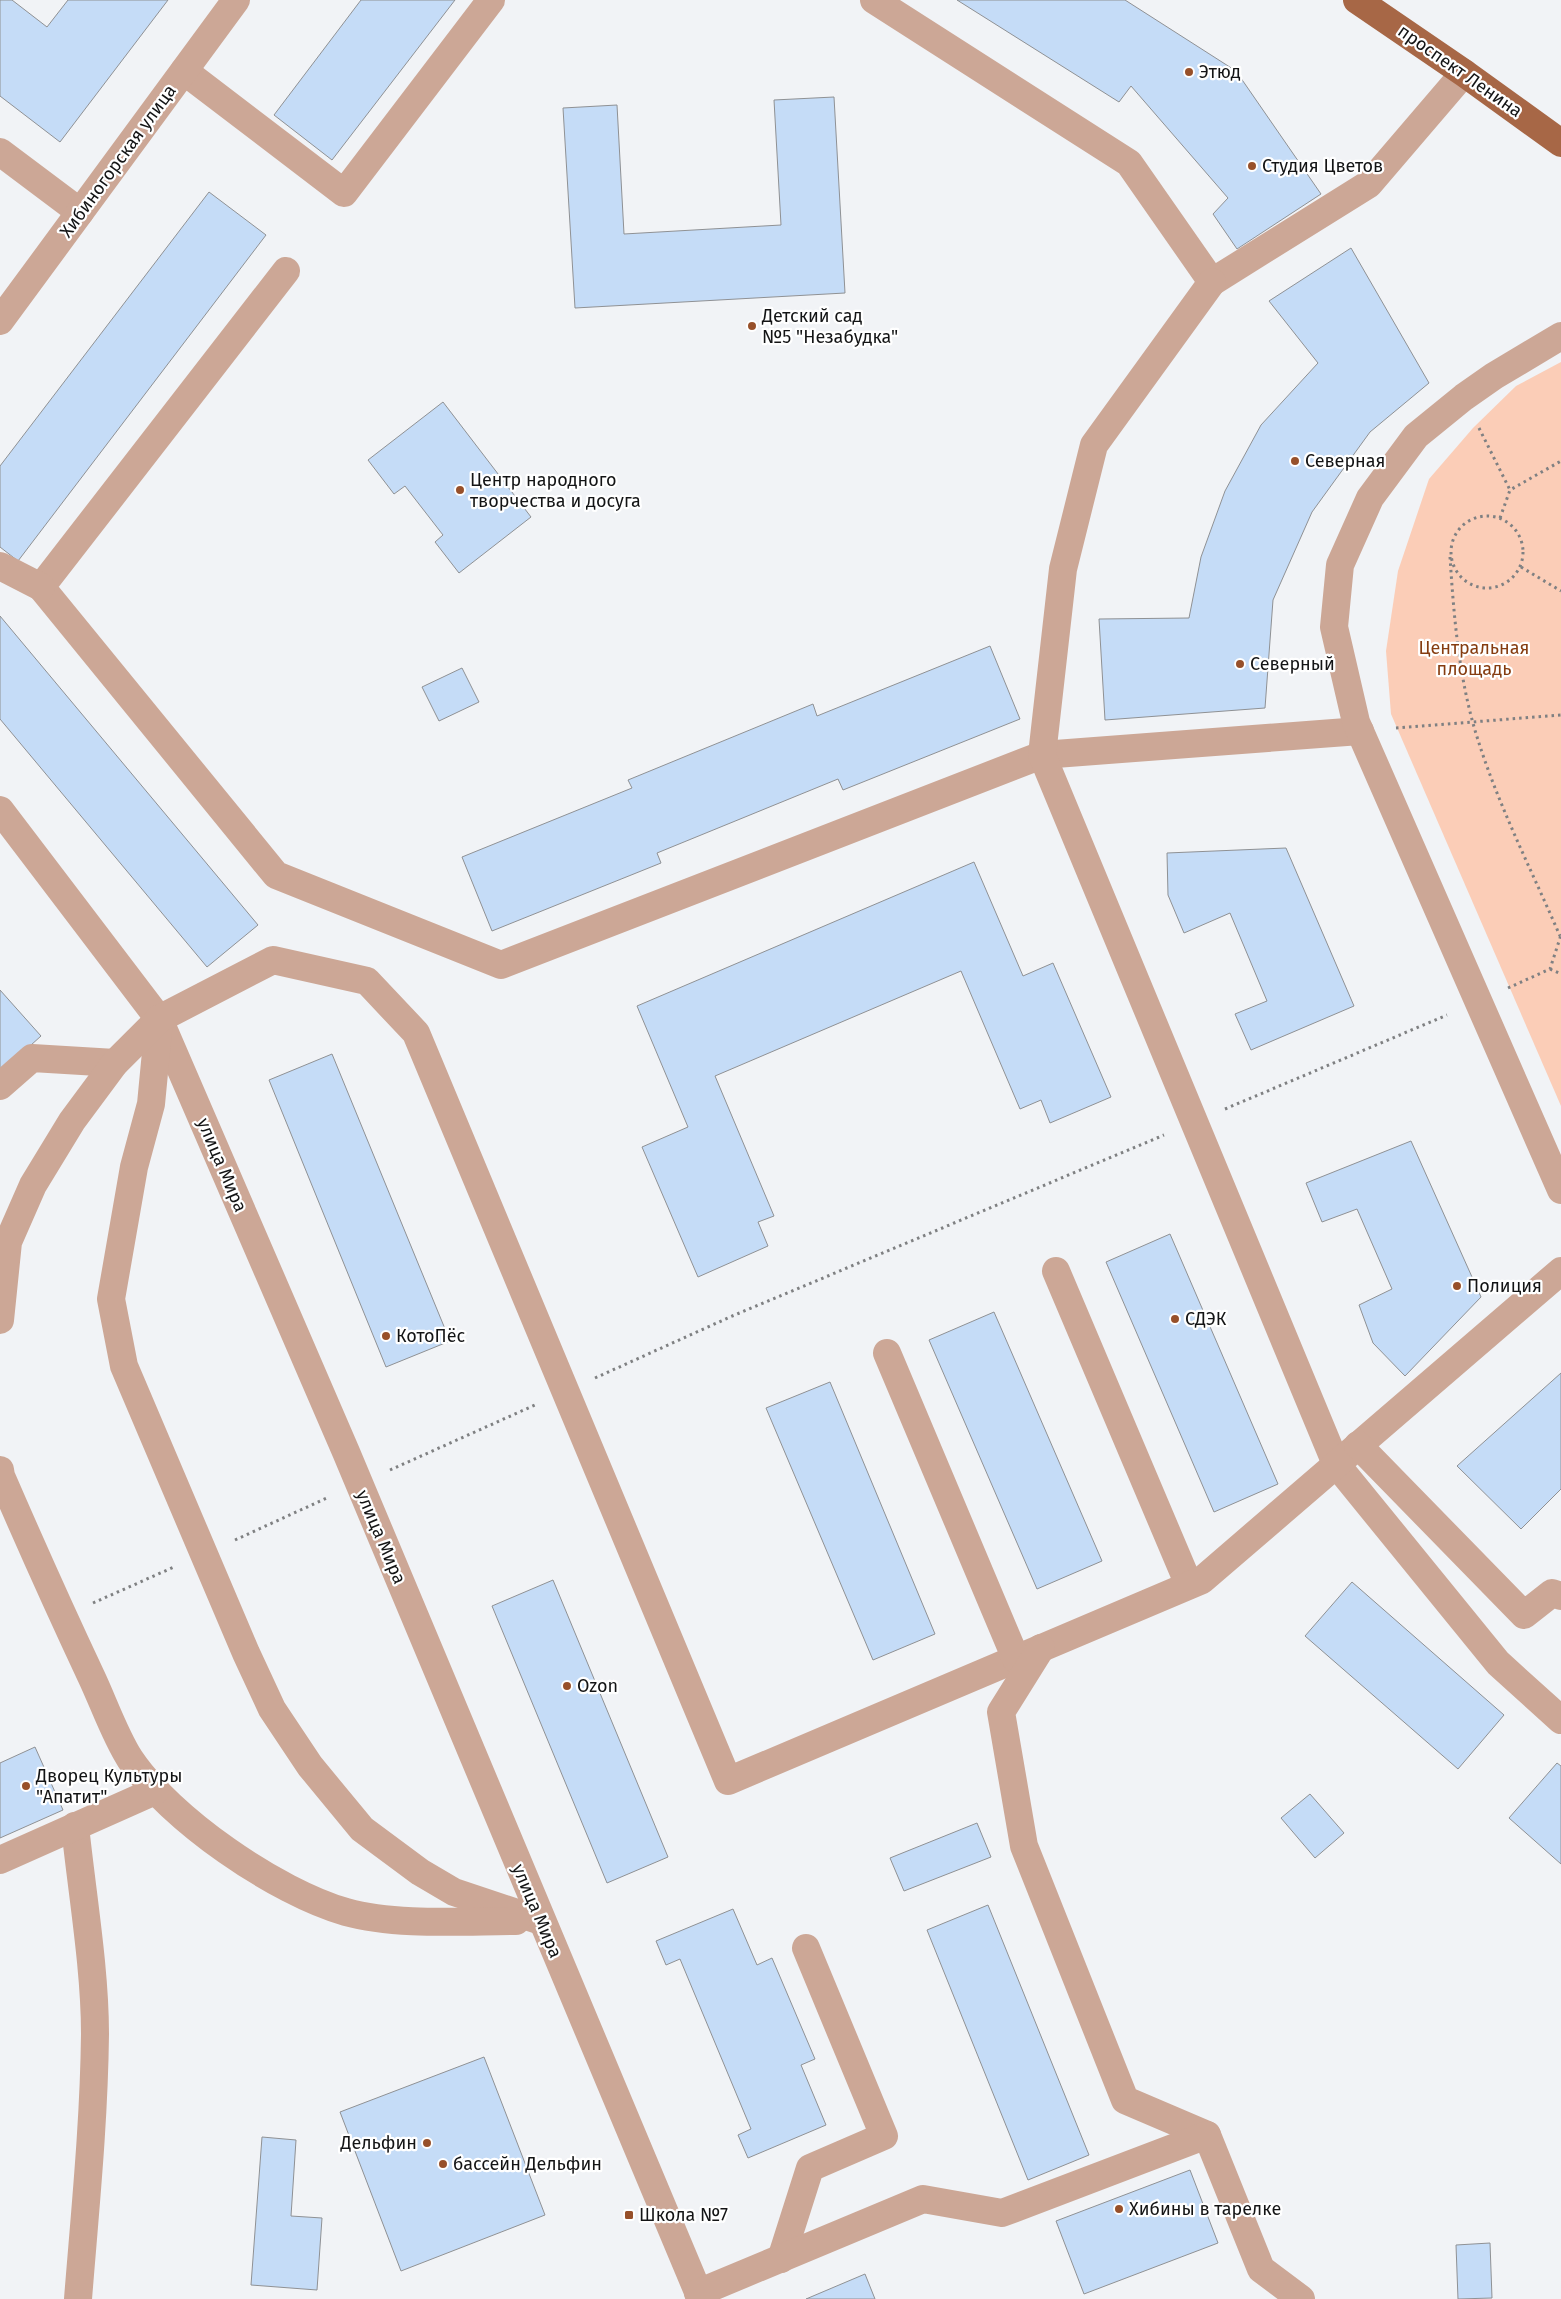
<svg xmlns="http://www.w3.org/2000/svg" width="1561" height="2299" font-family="'Fira Sans',sans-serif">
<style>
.green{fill:#fbcdb7}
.building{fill:#c5dcf7;stroke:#8f9194}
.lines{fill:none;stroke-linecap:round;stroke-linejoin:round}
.path{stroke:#7f8082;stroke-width:3;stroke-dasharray:2.5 4;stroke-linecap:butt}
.minor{stroke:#cca796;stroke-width:28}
.major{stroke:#a76746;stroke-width:28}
.poi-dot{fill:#97502a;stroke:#fff;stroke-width:2}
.labels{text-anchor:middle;stroke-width:4.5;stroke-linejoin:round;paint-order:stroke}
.street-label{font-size:18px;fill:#131415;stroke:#fff}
.poi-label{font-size:18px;fill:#131415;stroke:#fff;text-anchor:start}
.park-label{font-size:18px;fill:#853c10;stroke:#fff}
</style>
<rect width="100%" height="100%" fill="#f1f3f6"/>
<path class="green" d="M1561,362V1106L1391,714L1386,651L1398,571L1429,479L1473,428L1516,386Z"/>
<g class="building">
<path d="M0,0H12L47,27L68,0H168L60,142L0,96Z"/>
<path d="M361,0H455L332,160L274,115Z"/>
<path d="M957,0H1125L1236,71L1321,194L1237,249L1213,214L1228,198L1131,86L1119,102Z"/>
<path d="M834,97L845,293L575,308L563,108L617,105L624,234L781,225L774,100Z"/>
<path d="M209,192L266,235L18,561L0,547V466Z"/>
<path d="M1351,248L1429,383L1370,432L1312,512L1273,600L1265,708L1105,720L1099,619L1189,618L1201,557L1225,491L1261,425L1318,363L1269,301Z"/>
<path d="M443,402L531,517L459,573L435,542L443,535L405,486L394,494L368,460Z"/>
<path d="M0,616L258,925L207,967L0,719Z"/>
<path d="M990,646L1020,719L843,790L838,779L657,853L661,863L492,931L462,857L632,788L628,780L813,704L817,716Z"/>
<path d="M462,668L479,702L439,721L422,687Z"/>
<path d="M1286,848L1354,1006L1251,1050L1235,1014L1267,1001L1230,913L1184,933L1168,895L1167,853Z"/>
<path d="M974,862L1023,976L1053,963L1111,1097L1050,1123L1041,1100L1020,1109L961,971L715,1076L774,1216L758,1222L768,1246L698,1277L642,1147L688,1127L637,1006Z"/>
<path d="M0,990L41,1036L0,1073Z"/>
<path d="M332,1054L450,1341L386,1367L269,1080Z"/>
<path d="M1411,1141L1481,1297L1405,1376L1373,1343L1359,1305L1392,1289L1357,1209L1322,1222L1306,1183Z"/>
<path d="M1170,1234L1278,1484L1214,1512L1106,1262Z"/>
<path d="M994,1312L1102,1561L1037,1589L929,1340Z"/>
<path d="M1561,1373V1489L1521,1529L1457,1466Z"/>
<path d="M830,1382L935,1634L873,1660L766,1408Z"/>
<path d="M553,1580L668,1857L607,1883L492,1606Z"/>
<path d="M1352,1582L1504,1715L1458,1769L1305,1636Z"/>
<path d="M35,1747L63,1810L0,1838V1763Z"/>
<path d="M1557,1763L1561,1766V1864L1509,1818Z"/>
<path d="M1310,1794L1344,1833L1315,1858L1281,1818Z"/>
<path d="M977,1823L991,1857L904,1891L890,1858Z"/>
<path d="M988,1905L1089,2155L1028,2180L927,1930Z"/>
<path d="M733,1909L757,1965L772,1958L815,2059L801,2065L826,2125L748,2158L738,2135L751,2129L680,1959L666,1965L656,1941Z"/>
<path d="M484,2057L545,2215L401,2271L340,2112Z"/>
<path d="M262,2137L296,2140L291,2216L322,2218L317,2290L251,2285Z"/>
<path d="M1190,2170L1218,2243L1084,2294L1056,2221Z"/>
<path d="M1490,2243L1492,2298L1458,2299L1456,2245Z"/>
<path d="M865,2274L875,2299H806Z"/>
</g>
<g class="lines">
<g class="path">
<path d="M1479,428L1510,490"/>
<circle cx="1487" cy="552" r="36"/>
<path d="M1500,518L1510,490L1561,461"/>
<path d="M1450,557C1454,618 1459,681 1478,740C1499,807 1532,871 1560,936"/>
<path d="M1521,567L1561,591"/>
<path d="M1396,728L1561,715"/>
<path d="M1550,969L1561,974"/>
<path d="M1508,988L1550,969L1561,935"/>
<path d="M1225,1109L1447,1015"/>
<path d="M595,1378L730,1317L1164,1135"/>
<path d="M390,1470L535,1405"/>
<path d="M235,1540L329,1497"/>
<path d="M93,1603L174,1567"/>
</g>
<g class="minor">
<path d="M874,0L1129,163L1212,282L1369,184L1464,73"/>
<path d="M184,71L344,193L491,0"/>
<path d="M0,152L80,212"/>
<path d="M286,271L41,587L276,875L501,965L1042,755L1360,731"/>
<path d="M1212,282L1094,445L1063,569L1042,755L1336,1464L1498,1663L1561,1720"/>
<path d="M0,321L236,0"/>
<path d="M1561,336L1494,376L1464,397L1416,436L1370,498L1340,565L1334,627L1356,722L1561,1190"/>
<path d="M0,566L41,587"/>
<path d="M0,810L159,1019L346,1452L701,2299"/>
<path d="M159,1021L151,1104L134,1167L111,1299L124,1366L246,1653L272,1709L310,1766L362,1829L420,1872L454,1892L541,1921"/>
<path d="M0,1086L32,1058L115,1063"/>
<path d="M1056,1271L1189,1585"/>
<path d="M0,1320L8,1242L33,1185L72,1121L115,1063L159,1019L273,960L367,981L416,1033L728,1781L1202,1580L1561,1271"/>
<path d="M887,1353L1016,1659"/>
<path d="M1358,1445L1524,1615L1552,1593L1561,1596"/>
<path d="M0,1470L1,1476C30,1543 60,1610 91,1676C103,1701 115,1736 130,1759C170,1819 276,1892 346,1912C396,1926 464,1921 516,1921"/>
<path d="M1041,1648L1001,1712L1024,1846L1125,2100L1207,2135"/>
<path d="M75,1826C82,1893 95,1968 95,2034C94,2123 85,2211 78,2299"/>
<path d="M0,1860L155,1791"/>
<path d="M781,2259L810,2168L884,2136L806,1948"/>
<path d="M698,2293L923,2199L1002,2213L1207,2135L1261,2269L1301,2299"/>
</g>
<path class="major" d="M1357,0L1464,73L1561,143"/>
</g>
<g class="poi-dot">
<circle cx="1189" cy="72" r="5"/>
<circle cx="1252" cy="166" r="5"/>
<circle cx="752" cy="326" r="5"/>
<circle cx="1295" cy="461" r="5"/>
<circle cx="460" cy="490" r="5"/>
<circle cx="1240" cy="664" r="5"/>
<circle cx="1457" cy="1286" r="5"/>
<circle cx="1175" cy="1319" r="5"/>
<circle cx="386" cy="1336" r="5"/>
<circle cx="567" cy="1686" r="5"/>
<circle cx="26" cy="1786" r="5"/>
<circle cx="427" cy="2143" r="5"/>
<circle cx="443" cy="2164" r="5"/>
<circle cx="1119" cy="2209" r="5"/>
<rect x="624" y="2210" width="10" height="10" rx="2.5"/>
</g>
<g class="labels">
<g class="street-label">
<text transform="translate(1460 71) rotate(35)" y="6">проспект Ленина</text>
<text transform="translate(118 161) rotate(-54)" y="6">Хибиногорская улица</text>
<text transform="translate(222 1165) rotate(67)" y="6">улица Мира</text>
<text transform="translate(381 1537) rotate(67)" y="6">улица Мира</text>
<text transform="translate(537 1911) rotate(67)" y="6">улица Мира</text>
</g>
<g class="poi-label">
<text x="1199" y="78">Этюд</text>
<text x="1262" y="172">Студия Цветов</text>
<text x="762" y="322">Детский сад<tspan x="762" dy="21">№5 "Незабудка"</tspan></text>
<text x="1305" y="467">Северная</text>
<text x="470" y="486">Центр народного<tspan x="470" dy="21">творчества и досуга</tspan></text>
<text x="1250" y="670">Северный</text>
<text x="1467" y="1292">Полиция</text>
<text x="1185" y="1325">СДЭК</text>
<text x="396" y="1342">КотоПёс</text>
<text x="577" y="1692">Ozon</text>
<text x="36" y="1782">Дворец Культуры<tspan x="36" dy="21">"Апатит"</tspan></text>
<text x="417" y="2149" text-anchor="end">Дельфин</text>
<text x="453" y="2170">бассейн Дельфин</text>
<text x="1129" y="2215">Хибины в тарелке</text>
<text x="639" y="2221">Школа №7</text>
</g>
<g class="park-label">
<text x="1474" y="654">Центральная<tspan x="1474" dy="21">площадь</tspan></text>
</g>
</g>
</svg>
